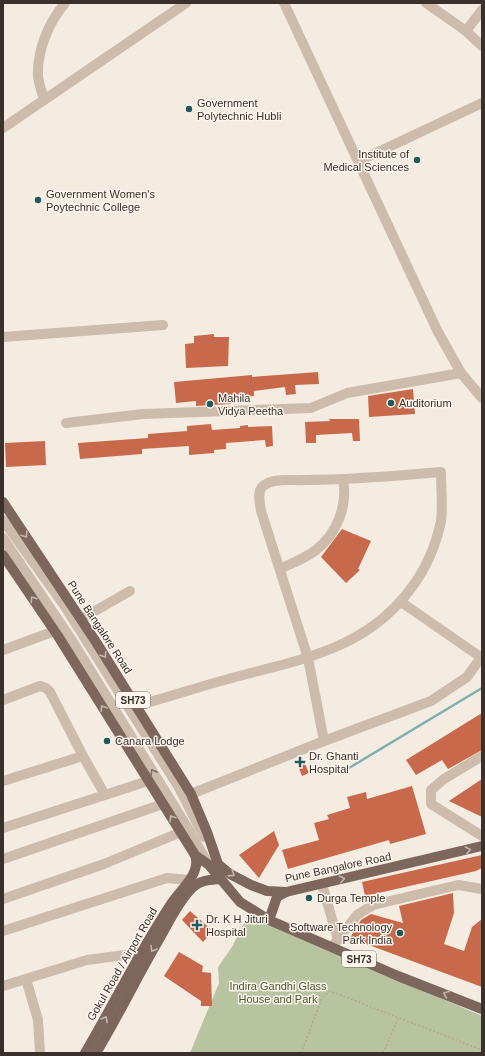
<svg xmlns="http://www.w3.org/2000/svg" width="485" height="1056" font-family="Helvetica,sans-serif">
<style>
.green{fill:#b8c4a0}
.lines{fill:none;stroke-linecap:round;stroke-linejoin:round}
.stream{stroke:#7fb0b2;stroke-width:2.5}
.building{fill:#c8694b}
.path{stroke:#b9a596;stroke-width:1.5;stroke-dasharray:2 2;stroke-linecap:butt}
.minor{stroke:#cdbbac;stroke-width:10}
.major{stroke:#7d675c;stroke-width:10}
.oneway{stroke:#c2b5ac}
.oneway2{stroke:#7d6f65}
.poi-dot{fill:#1f5a5e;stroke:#fbf5ee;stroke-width:1.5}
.labels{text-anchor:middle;stroke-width:3;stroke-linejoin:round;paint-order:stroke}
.shield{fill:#fbf5ee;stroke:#756b66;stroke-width:1}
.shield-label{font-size:10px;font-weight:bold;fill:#3b302b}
.poi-label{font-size:11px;fill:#3b302b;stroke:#fbf5ee;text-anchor:start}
.street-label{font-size:11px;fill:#3b302b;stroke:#fbf5ee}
.park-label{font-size:11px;fill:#4a5a2e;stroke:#fbf5ee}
</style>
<rect width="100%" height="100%" fill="#f4ebe1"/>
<path class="green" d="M248,915L482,1016V1053H190L219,983L218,967L232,947Z"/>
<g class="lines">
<path class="stream" d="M349,768L482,688"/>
</g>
<g class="building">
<path d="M214,334V337H229L228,366L186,368L185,344L194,343V336Z"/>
<path d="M318,372L319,384L295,385L296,394L286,395L285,387L254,391V396L230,398L231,404L196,406V401L176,403L174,382L252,375V377Z"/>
<path d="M413,389L415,414L369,417L368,396Z"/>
<path d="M329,419H359L360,441H353L352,433L316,435V443H306L305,422L330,421Z"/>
<path d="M211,424L212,430L240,428V426L248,425V427L272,426L273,446L266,447L265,440L226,443V449L214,450V453L189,455V446L142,449V454L80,459L78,443L148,438V434L187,431V426Z"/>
<path d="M45,441L46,465L6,467L5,443Z"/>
<path d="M342,529L371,541L358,569L360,570L346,583L321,557Z"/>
<path d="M482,713V750L448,769L442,760L416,775L406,760Z"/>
<path d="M302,757L309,773L302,776L296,760Z"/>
<path d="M482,779V817L449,801Z"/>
<path d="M412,786L426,834L390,844L389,840L288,869L282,850L319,840L314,823L329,819L327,815L350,808L347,797L366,792L367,799Z"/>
<path d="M274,831L279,845L259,878L239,855Z"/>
<path d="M482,855V868L476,871L365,896L362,882Z"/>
<path d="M453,893L454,913L444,944L464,951L472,927L482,919V987L350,938L361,920L371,914L403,923L399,906Z"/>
<path d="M190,911L213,931L203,942L182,920Z"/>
<path d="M179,952L203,966L202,972L211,973L212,1006H201V1001L164,976Z"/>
</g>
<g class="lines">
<g class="path">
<path d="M301,1053L322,998L330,991L482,1050"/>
<path d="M383,1053L398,1019"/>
</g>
<g class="minor">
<path d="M284,3L437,330L461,373L482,398"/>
<path d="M426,3L466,31L482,46"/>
<path d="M466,31L482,10"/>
<path d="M44,100C42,92 39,84 38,76C37,50 49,22 65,3"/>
<path d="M3,128L186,3"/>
<path d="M359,161L482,103"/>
<path d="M3,337L163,325"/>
<path d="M66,423L143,414L311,408L347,393L461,373"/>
<path d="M3,520L64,605L178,786L204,837"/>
<path d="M3,538L71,639L184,822L209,865"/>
<path d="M280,569C292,563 306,558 316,550C337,534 348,505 343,480"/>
<path d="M401,602L482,658"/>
<path d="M81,619L130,591"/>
<path d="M3,650L55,631"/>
<path d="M3,700L40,686L46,688L50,692L83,756"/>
<path d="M136,706C173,696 210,683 247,674C312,657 370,645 412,587C427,567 436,545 441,521C443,506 441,488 441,472C395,476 350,480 304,480C292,481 272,477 262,487C257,493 260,503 261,511L308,658L324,741"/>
<path d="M482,756L444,779L431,790V804L482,836"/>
<path d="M3,781L83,756L105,795"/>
<path d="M191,794L324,741L431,701L467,677L482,656"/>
<path d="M3,828L148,781"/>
<path d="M3,859L163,804"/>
<path d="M322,884L338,940"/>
<path d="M3,899L104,864L181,832"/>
<path d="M3,931L167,878L189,880"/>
<path d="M332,947L357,915L373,905L458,885L482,889"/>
<path d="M26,979L38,1020L40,1053"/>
<path d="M3,986L87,960L140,953"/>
</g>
<g class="major">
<path d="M3,502L96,642L191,794L207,832L218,864L230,874L251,885L267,891L286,892L482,846"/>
<path d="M3,555L58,636L195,855L209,865L240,902L269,920L398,976L482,1009"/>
<path d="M269,920L277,897L286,892"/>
<path d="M85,1053C114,1004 139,952 171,904C180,890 202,873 195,855"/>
<path d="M96,1053C119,1015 138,975 161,936C170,920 179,901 192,888C200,880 210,880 220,879"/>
</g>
</g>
<defs><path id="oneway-chevron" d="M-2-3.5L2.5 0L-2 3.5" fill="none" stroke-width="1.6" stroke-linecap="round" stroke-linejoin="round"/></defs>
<g class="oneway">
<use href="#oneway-chevron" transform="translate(25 535) rotate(56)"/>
<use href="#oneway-chevron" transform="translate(33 599) rotate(-125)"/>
<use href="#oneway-chevron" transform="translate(104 655) rotate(58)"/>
<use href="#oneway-chevron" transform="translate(103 708) rotate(-122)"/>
<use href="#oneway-chevron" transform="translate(172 818) rotate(-123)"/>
<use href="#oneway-chevron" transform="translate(468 850) rotate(-13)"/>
<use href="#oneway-chevron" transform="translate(232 874) rotate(33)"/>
<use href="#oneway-chevron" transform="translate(342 879) rotate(-13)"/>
<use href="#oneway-chevron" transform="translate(153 949) rotate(120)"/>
<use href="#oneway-chevron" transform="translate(446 994) rotate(-158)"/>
<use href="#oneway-chevron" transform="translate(105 1019) rotate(-60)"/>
</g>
<use class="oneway2" href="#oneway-chevron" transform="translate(153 772) rotate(-121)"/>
<g class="poi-dot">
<circle cx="189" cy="109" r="4"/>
<circle cx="417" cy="160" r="4"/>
<circle cx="38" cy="200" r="4"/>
<circle cx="391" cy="403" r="4"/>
<circle cx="210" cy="404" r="4"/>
<circle cx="107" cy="741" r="4"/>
<path d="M298 756h4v4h4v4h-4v4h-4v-4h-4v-4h4z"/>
<circle cx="309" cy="898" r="4"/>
<path d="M195 919h4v4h4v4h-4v4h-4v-4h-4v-4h4z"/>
<circle cx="400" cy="933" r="4"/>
</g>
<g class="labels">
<g class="shield">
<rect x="116" y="692" width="34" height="16" rx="3"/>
<rect x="342" y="951" width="34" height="16" rx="3"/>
</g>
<g class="shield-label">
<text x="133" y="704">SH73</text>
<text x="359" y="963">SH73</text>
</g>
<g class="poi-label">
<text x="197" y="107">Government<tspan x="197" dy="13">Polytechnic Hubli</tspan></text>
<text x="409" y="158" text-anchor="end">Institute of<tspan x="409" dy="13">Medical Sciences</tspan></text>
<text x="46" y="198">Government Women's<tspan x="46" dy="13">Poytechnic College</tspan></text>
<text x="218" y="402">Mahila<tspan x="218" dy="13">Vidya Peetha</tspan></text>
<text x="399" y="407">Auditorium</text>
<text x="115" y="745">Canara Lodge</text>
<text x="309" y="760">Dr. Ghanti<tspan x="309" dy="13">Hospital</tspan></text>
<text x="317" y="902">Durga Temple</text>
<text x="206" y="923">Dr. K H Jituri<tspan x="206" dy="13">Hospital</tspan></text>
<text x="392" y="931" text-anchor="end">Software Technology<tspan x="392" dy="13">Park India</tspan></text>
</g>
<g class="street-label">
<text transform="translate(100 627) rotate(57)" y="4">Pune Bangalore Road</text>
<text transform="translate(338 867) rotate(-12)" y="4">Pune Bangalore Road</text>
<text transform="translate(122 964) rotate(-60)" y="4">Gokul Road / Airport Road</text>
</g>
<g class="park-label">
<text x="278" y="990">Indira Gandhi Glass<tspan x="278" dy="13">House and Park</tspan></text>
</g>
</g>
<rect width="485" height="1056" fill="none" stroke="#3b302b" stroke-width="8"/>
</svg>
